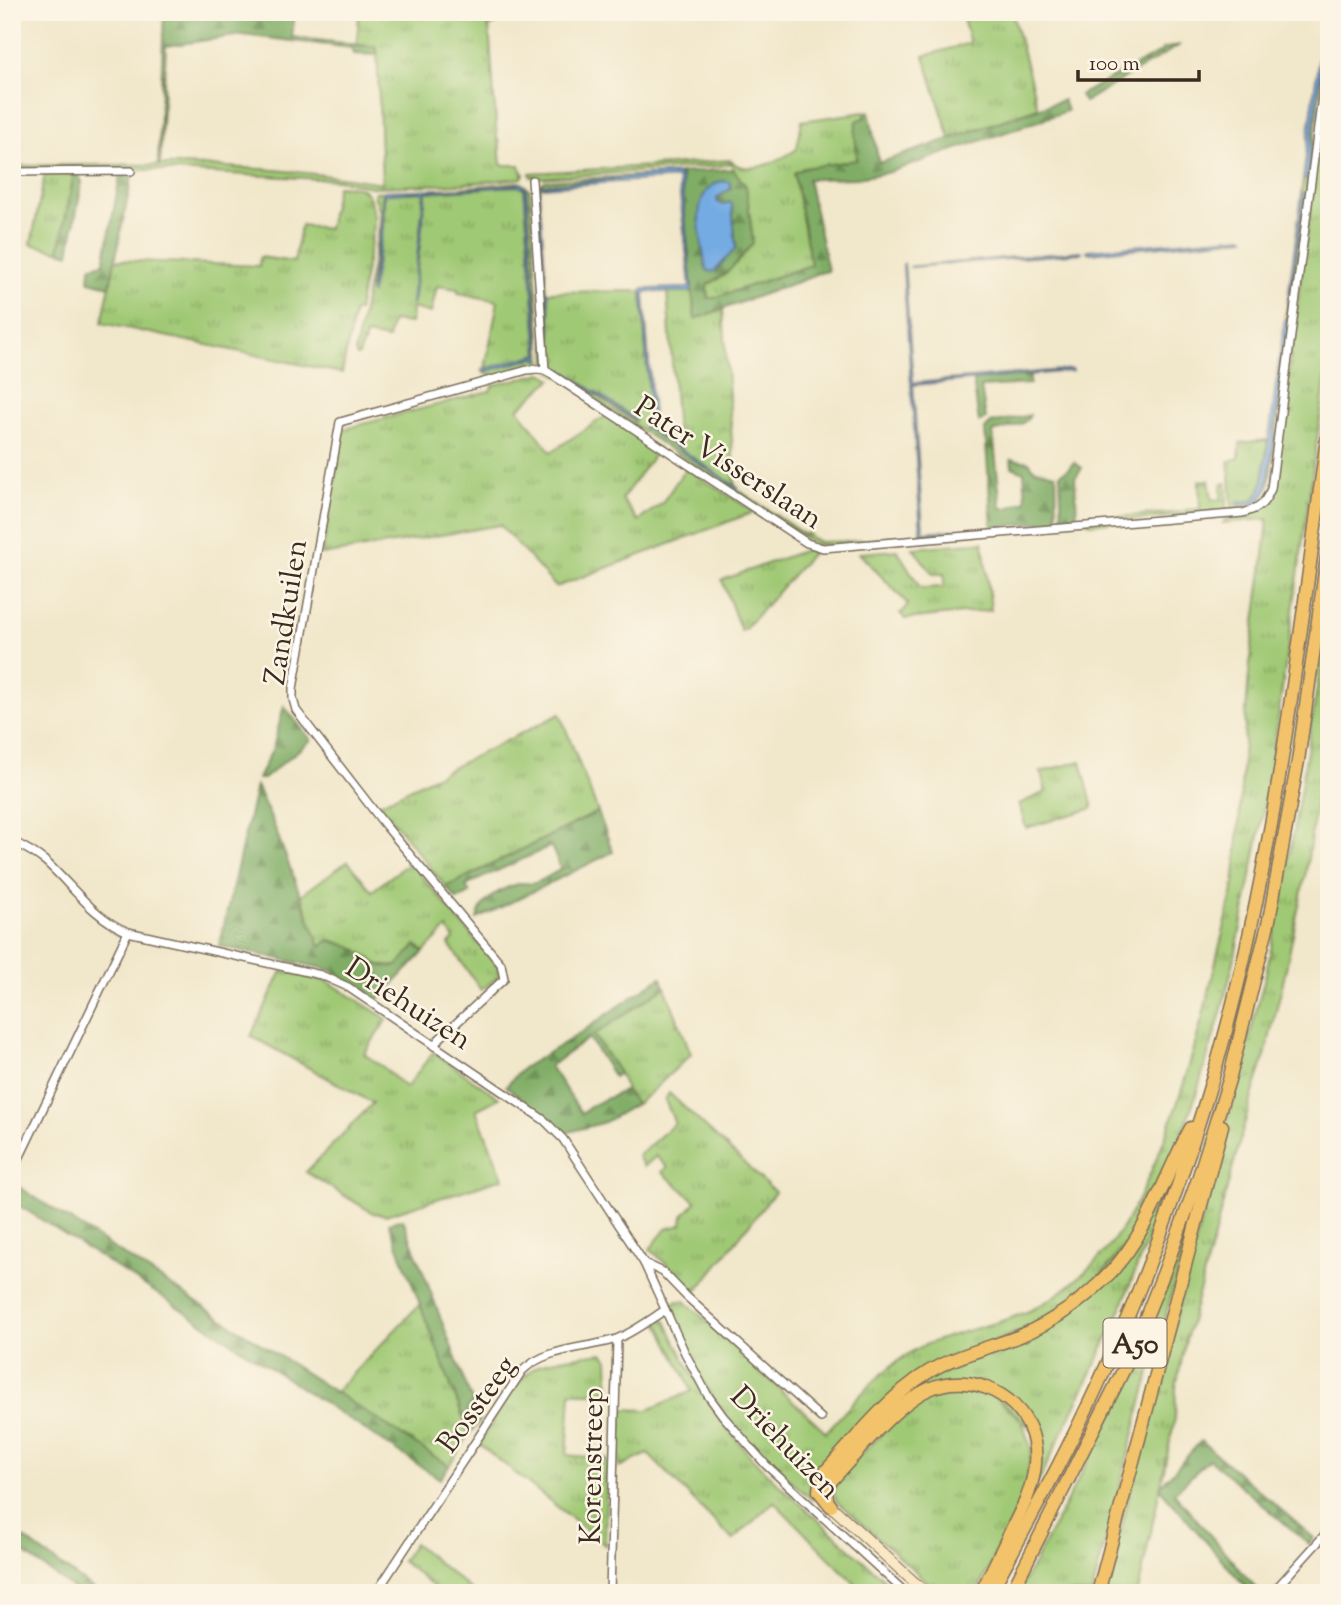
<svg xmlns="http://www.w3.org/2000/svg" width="1341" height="1605" font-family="'Sorts Mill Goudy',serif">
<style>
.grass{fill:url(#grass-tufts);stroke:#6e7a4a;stroke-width:2;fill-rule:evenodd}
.forest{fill:url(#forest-firs);stroke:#5e6c42;stroke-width:2;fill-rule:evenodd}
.water{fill:#75abe3;stroke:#586a80;stroke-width:2}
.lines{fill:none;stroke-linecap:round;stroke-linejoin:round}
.street-casing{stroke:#7b6c5b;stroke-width:10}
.secondary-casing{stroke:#7b6c5b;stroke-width:12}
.highway-casing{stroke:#7b6c5b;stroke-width:15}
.street{stroke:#fff;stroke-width:7}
.secondary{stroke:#fae7c3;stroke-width:10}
.highway{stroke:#f2c36a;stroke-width:12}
.labels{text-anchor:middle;stroke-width:5;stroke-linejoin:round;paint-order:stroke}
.shield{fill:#fcf5e5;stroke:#75675a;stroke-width:2}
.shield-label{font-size:28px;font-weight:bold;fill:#3b2a1e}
.street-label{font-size:30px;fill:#3b2a1e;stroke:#fcf5e5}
</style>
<defs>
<pattern id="grass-tufts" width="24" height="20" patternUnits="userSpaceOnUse" patternTransform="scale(1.75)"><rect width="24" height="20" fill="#a0c975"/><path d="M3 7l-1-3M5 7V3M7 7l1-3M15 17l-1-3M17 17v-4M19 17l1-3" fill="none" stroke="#84a35f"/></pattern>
<pattern id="forest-firs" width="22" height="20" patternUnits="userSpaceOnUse" patternTransform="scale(1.75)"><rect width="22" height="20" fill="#80ad66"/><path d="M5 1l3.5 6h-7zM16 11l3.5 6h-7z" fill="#6a8d53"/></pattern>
</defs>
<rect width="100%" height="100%" fill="#fcf5e5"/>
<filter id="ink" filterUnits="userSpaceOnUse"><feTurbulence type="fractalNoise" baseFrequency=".0143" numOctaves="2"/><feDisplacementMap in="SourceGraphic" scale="14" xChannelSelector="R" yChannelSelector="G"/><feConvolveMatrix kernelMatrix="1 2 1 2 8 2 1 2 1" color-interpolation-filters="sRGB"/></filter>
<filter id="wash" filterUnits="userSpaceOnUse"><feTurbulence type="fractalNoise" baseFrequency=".00686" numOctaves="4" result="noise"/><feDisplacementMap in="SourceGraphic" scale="28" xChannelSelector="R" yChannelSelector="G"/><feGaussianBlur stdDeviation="1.57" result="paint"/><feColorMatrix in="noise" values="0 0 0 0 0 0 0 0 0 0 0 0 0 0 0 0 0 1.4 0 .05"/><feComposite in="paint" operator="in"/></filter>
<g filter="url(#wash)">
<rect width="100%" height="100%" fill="#f1e7cb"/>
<g class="grass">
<path d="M359,12H488L490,16V12H494L495,25L489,26L497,140L499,141L501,165H520L522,173L524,174L522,178L460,184L372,187L339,180L156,170H12V166C64,165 116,164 168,165C239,166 312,172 382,183L377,47L355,45L357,42Z"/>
<path d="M961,12H1012L1038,108L950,138L924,56L970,43Z"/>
<path d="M1329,12V27L1269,487C1259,505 1255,508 1234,511L1232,506L1229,461L1239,458L1240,443L1268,440C1265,454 1266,491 1254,499C1250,502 1243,502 1238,503H1255L1268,483L1289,320L1288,318H1285L1287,306L1290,305L1304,197V194H1301L1303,180H1306L1325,14L1327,15Z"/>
<path d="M1329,61V355L1270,774L1257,846L1234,961L1220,1016L1196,1095L1180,1140L1136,1232L1096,1281L1039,1323L938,1364L836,1454L812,1482L810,1491L814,1498L812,1500L739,1434L712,1396L694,1365L675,1323L670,1305L677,1301H685L826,1432C856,1400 884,1364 925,1345C955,1332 988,1327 1019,1315C1045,1306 1068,1288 1088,1269C1123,1237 1141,1196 1159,1153C1185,1089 1202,1024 1217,957C1223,931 1232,903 1235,876C1242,800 1243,722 1252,645C1257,603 1264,562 1268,519L1223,523L1228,516L1263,507L1273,492Z"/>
<path d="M865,112L866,118L857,121L858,160L804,168L794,173L811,265L714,298L708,299L707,285L724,276L753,243L746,186L734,172L731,163L719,166L537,178L531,177L530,173L670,165L730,160C733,162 735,165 739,166C758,173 782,159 797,149L802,121Z"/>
<path d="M681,173V177L673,174L540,187C533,202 542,262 544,282H546V290L545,293L551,362L556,368L635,422L634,418L555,365L553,360L548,292L642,291L651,430L644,426L805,535L807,533L812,538L820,542L855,541L988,528L987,531L834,547L814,544L550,370L547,363L536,187L545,181Z"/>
<path d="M45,174H74L59,251L31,244Z"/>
<path d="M517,182L522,183L530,190L542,363L538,366L493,377L484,373L482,370L485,369L498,301L458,293V289L437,286L431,313L412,308L411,323L392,321L388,339L366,335L364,344H362L360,354L357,356L355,352L380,223L379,208L374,195L375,192L459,188ZM517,184H521L526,188L540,359L538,360L537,357L485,372V369L538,354L524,188L517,186L426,192L413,303L424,194L421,192L384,194L383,228L370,289L382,220V194L384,191L459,189Z"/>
<path d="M337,186C344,186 354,186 360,188C373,194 374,213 374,225L358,311L354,312L342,373L102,323L115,260L259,266L260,257L294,262L301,225L328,229Z"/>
<path d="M692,290L695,319L723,309L735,486L678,449L667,291L690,292Z"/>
<path d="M542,373L552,379L518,409L551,452L607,415L658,449L622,499L638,521L662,503L686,468L754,512L556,587L500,525L322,555L344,429L490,391L493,385Z"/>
<path d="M1209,480L1212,500L1221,499V484L1226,483L1227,507L1226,512L1090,524L1083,517L1087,519L1184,512L1185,510L1200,509L1199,481Z"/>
<path d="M983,542L991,610L905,619L900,613L903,612L908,604L859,553L897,550L920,587L923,588L944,587V574H933L913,548Z"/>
<path d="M808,549L813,552L745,629L741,631L722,580Z"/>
<path d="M1329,604V715L1306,871L1284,978L1265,1056L1252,1096L1185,1344L1176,1387L1175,1418L1138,1592L1104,1593L1266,973C1292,850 1312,728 1329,604Z"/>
<path d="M560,714L598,812L446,887L379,804Z"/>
<path d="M1081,761L1093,808L1026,828L1019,804L1046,792L1041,772Z"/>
<path d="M348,861L372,891L410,862L499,968V976L481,990L449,944L454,939L447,928L424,952L416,946L397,966C375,968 378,963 362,953C352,946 341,943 330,940L320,947L301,895Z"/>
<path d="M282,971L327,981L387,1019L364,1054L383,1067L406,1088L433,1052L499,1098L476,1110L503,1178L386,1215L373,1213L306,1172L373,1103L251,1036Z"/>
<path d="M665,987L691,1054L648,1095L636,1104L626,1090L619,1073L594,1035Z"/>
<path d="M669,1093L775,1192L696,1292L650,1249L666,1229L682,1225L683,1216L696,1202L662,1172L667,1167L656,1156L644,1167L638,1156L675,1123L665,1100Z"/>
<path d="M1167,1188L1123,1303L1098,1359L1031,1497L1034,1432L983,1382L906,1398L904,1394L920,1382L1086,1299Z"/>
<path d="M1193,1216L1143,1398L1092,1593H1018C1048,1536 1079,1480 1107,1423C1139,1356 1168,1286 1193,1216Z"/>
<path d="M420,1304L468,1430L470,1433L449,1466L335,1392Z"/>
<path d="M656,1318H661L666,1321C684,1361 704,1399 731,1433C755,1464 785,1491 815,1517C843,1542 871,1568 899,1593H864L774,1502L733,1540L648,1454L619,1467L621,1409L648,1410L692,1391Z"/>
<path d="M603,1353L608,1359L609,1393H571L567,1455L607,1459L605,1545L479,1444C492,1423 517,1376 538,1366C558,1357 582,1356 603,1353Z"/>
<path d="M954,1386L991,1393L1022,1421L1031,1449L1026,1491L977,1593H940L837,1502C831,1490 835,1484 842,1473L917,1399Z"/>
<path d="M414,1543L475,1593H441L402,1561Z"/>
</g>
<g class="forest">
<path d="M164,12H295L292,37L377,47V55L354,54L352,48L242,35L166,46L160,165H158Z"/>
<path d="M1180,45L1084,102L1080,95L1161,52L1162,49Z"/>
<path d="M1063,100L1067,111L890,172L857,178L808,179L828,271L815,274L811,277L695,319L681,173L733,169L746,186L753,243C737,263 730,273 707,285L708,298H714L811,265L794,173L804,168L857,160L855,133L857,121L866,117L865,112L869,111L879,163ZM722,181L721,195L717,198L719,205H732L736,248L715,271H707L699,215L708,189L715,184Z"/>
<path d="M74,174L79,176L82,182L69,254L59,251Z"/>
<path d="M120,176H132L110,286L89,281L90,270L92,266L104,263Z"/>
<path d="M1030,375V384L981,387L986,419L979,422L973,380Z"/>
<path d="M1030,415C1025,427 1005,428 993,432L1001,508H1008L1026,501L1024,472L1012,467L1011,459L1029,462L1034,469L1056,474L1057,521L992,527L985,429L991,423Z"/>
<path d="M1074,462L1082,468L1075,478L1077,518L1076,520L1062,521L1060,474L1067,470Z"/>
<path d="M284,706L311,740L263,779H258L273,748Z"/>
<path d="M256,786L273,823L320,947L329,940C340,944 352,946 362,953C378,963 375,968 397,966L416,945L424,952L377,1001L333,971L318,967L219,946Z"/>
<path d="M598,812L613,852L477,919C481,899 504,886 523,883C527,883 531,884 535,883C543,880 552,874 560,870V867L551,846L473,882L466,887L470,893L457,900L446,887Z"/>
<path d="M661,977L665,987L594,1035L619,1073L614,1077L589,1038L550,1066L582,1114L592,1105L626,1090L636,1104L605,1122L566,1133L506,1086L523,1068L576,1036Z"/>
<path d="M13,1183L449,1466L440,1479L147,1287L12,1201Z"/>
<path d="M403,1219L480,1422L470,1433L468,1430L389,1223Z"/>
<path d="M1201,1441L1314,1538L1309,1544L1209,1459L1174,1493L1260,1593H1251L1160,1489L1161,1485Z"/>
<path d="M12,1530L99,1593H79L12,1544Z"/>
</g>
<g class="water">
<path d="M1324,28L1326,30L1307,178L1305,180H1303L1322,32Z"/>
<path d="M673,174L679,175L681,179L692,289L690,292H646L644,294L654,431L738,488L737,489L644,427V425L651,429L642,291L643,289L688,288L690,286L678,178L541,187L539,192L546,281L545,283L544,282L537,193L541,185Z"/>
<path d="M722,181L729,182L731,188L717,198V202L722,205L730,202L732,205L736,248L715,271L711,272L706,269C702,241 686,192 722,181Z"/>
<path d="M517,184H522L526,188L540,359L538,360L536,357L485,372V369L538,354L524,188L517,186L426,192L413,302L412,303L424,194L421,192L384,194L383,228L371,294L370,289L382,220V193L384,191L459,189Z"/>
<path d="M1302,193L1304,194V197L1289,306L1287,305Z"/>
<path d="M1243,236L1245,238L1090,253L1087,251L1089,250Z"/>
<path d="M1081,251L1082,252L1081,253L909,267Z"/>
<path d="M904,264L913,381L914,383L1072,369V371L913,385L923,532L982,528L983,529L919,534L921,532L903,265Z"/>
<path d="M546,290L548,292L553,360L555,365L634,418L636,421L556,368L551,362Z"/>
<path d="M1285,318L1289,320L1267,489C1261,503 1252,504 1238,505V502C1255,501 1258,499 1263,482Z"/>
</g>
</g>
<g filter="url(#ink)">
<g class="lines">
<defs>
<g id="street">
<path d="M12,172L131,171"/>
<path d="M532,180L545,370"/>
<path d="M12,841C24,847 35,853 45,861C72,885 93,918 128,932L321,975L348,987L544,1120L563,1139L644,1263L685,1353L707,1394L723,1416L766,1465L906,1593"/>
<path d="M434,1046L439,1039L504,979L501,964L385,825L296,710L293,699V689L340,422L527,370L537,369L545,370L807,543L823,548L1243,513C1260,508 1263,506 1271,489L1329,43"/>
<path d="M12,1173L128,932"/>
<path d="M644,1263L663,1272L686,1296L821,1418"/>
<path d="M376,1593L522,1371C546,1348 582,1349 613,1340C628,1336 651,1319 665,1310"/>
<path d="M610,1593L617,1340"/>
<path d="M1272,1593L1329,1530"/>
</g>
<path id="secondary" d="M831,1506L926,1593"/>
<g id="highway">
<path d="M827,1499L826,1490L831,1481C858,1452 894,1405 929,1389C971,1370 1025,1396 1034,1442C1038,1462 1033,1481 1026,1500L981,1593"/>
<path d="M831,1506L819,1491L820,1483L824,1473C858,1437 895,1387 941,1365C966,1353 994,1346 1020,1336C1055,1321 1085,1299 1111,1272C1150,1230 1164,1176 1191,1128"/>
<path d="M990,1593C1033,1514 1077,1434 1113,1351C1149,1270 1179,1187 1205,1103C1274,883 1297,651 1329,424"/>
<path d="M1011,1593L1130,1357L1164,1272L1198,1179L1229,1080L1269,920L1298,761L1329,543"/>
<path d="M1098,1593L1222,1126"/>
</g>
</defs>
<use href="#street" class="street-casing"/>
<use href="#secondary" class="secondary-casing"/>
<use href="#highway" class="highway-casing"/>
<use href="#street" class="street"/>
<use href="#secondary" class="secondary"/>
<use href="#highway" class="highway"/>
</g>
</g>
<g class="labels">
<rect class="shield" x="1103.5" y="1318.5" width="63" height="49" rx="5"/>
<g class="shield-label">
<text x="1135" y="1353">A50</text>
</g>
<g class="street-label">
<text transform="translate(729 462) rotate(33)" y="10">Pater Visserslaan</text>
<text transform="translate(285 612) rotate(-81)" y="10">Zandkuilen</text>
<text transform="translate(409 1003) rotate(33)" y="10">Driehuizen</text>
<text transform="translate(476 1404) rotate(-54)" y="10">Bossteeg</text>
<text transform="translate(786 1442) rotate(46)" y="10">Driehuizen</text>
<text transform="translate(591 1466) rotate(-89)" y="10">Korenstreep</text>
</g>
</g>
<rect width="1341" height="1605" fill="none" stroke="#fcf5e5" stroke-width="42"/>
<path d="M1078 70v10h121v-10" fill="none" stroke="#3b2a1e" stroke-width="3.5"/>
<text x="1089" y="70" font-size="21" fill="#3b2a1e" stroke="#fcf5e5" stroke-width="5" paint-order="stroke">100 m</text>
</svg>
